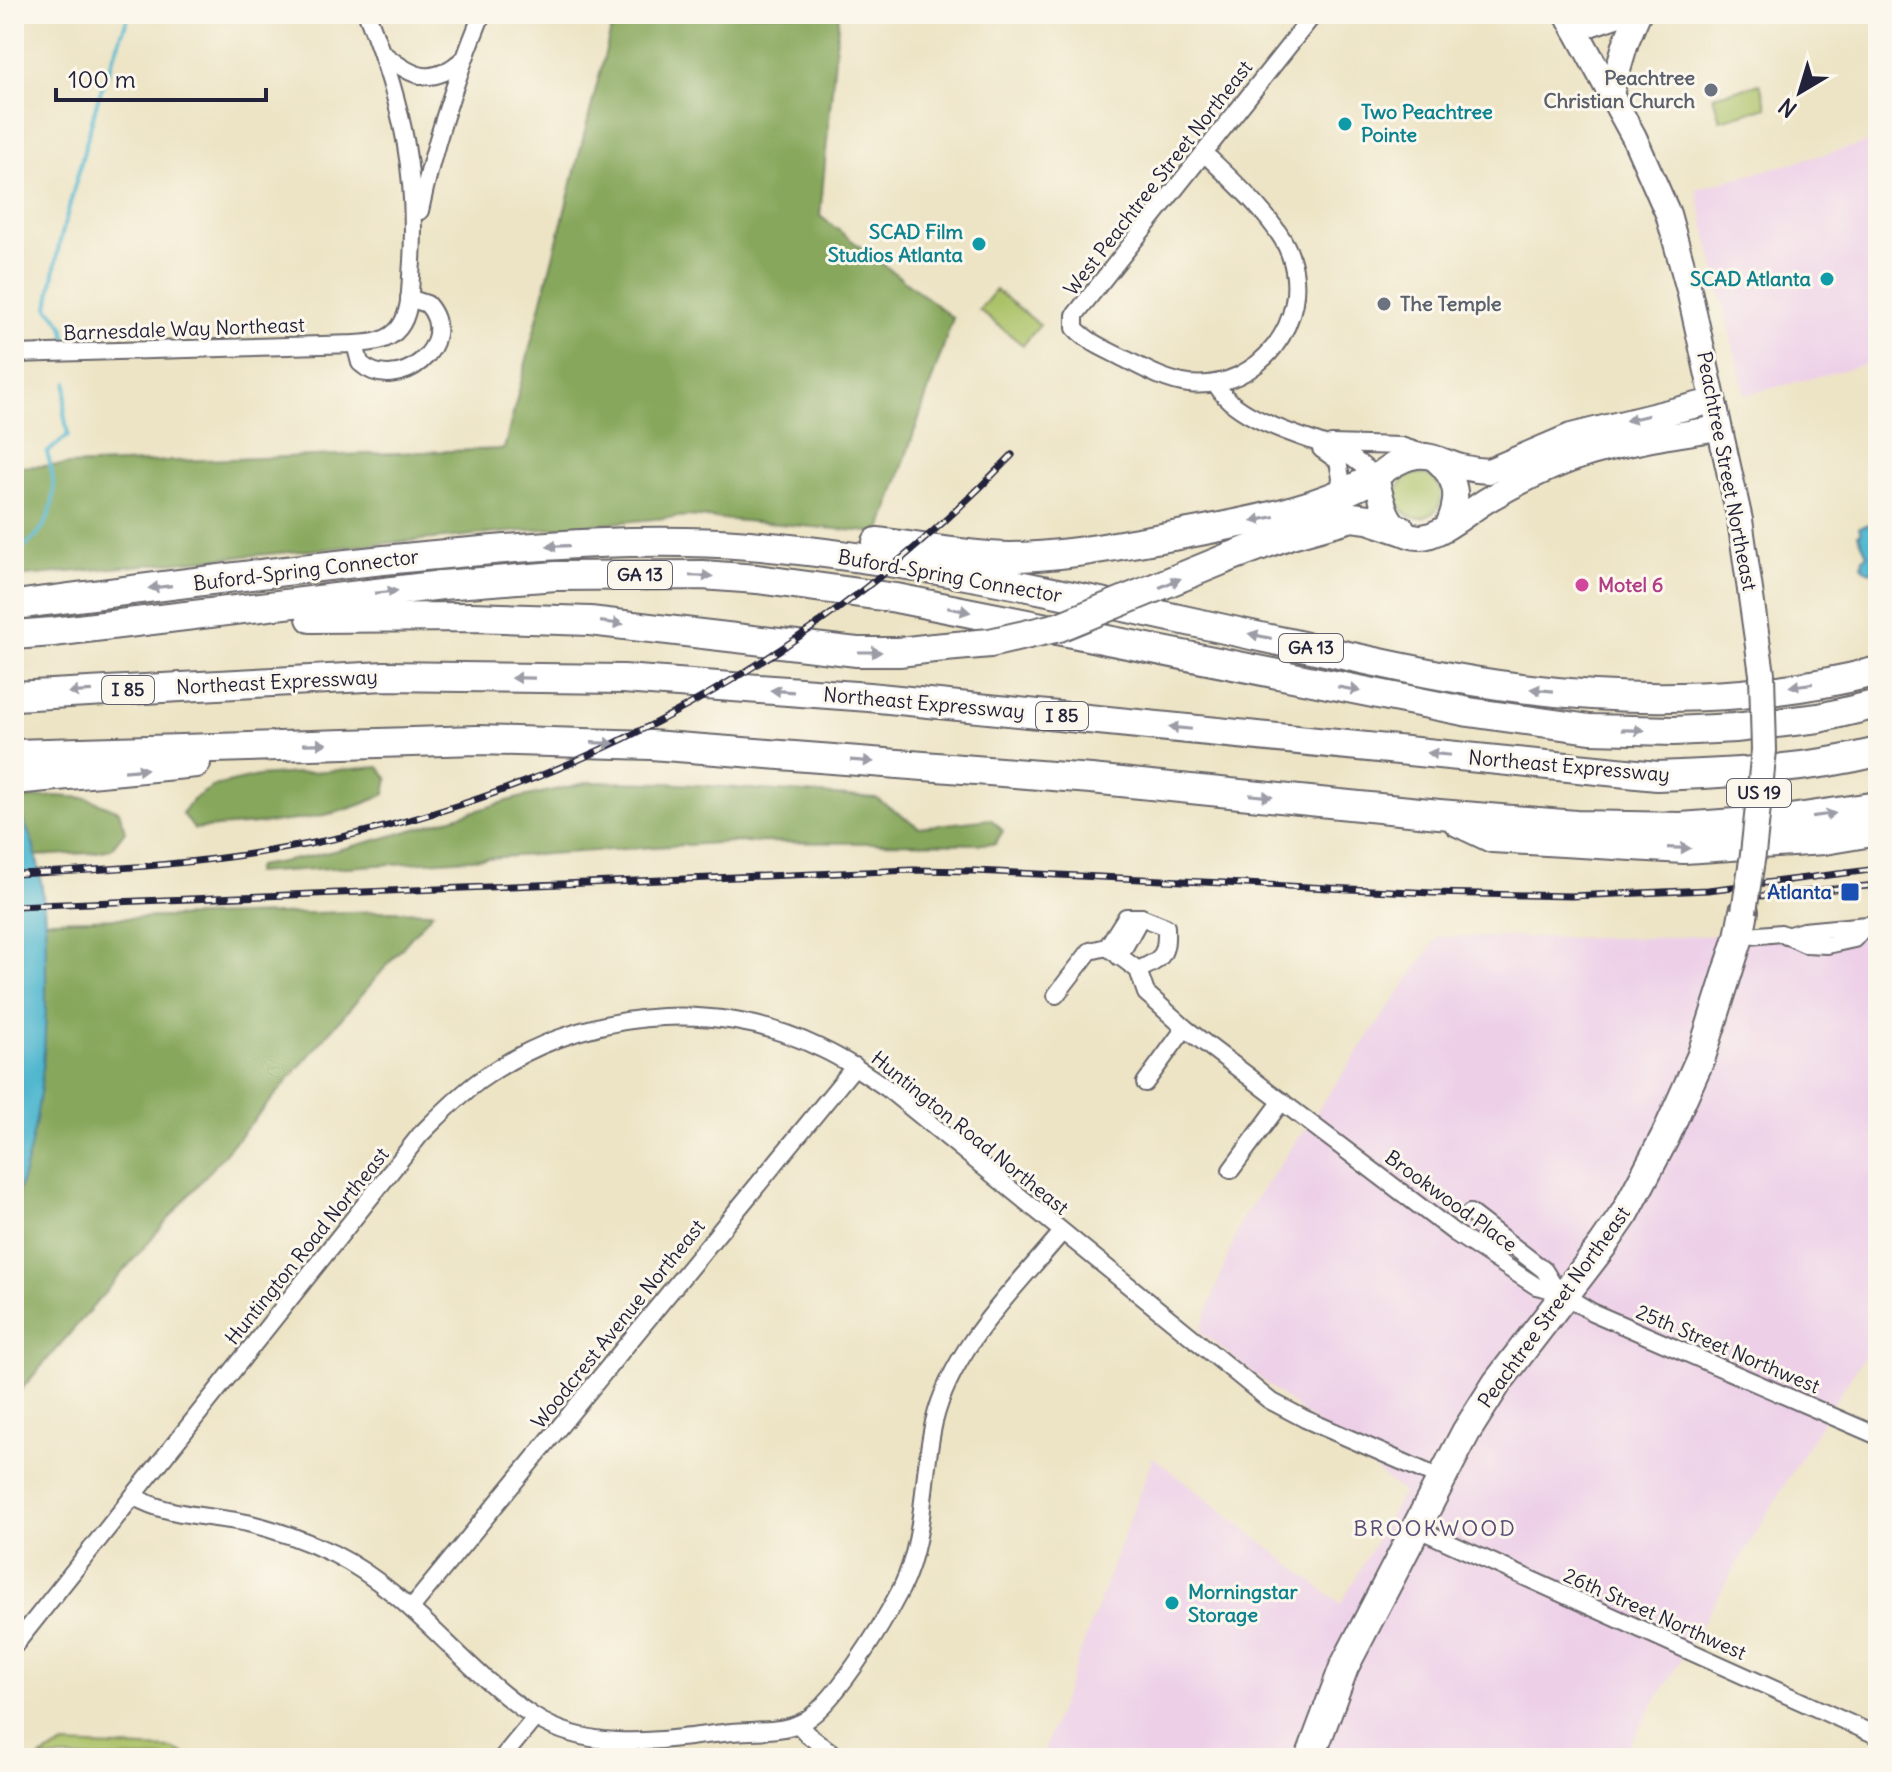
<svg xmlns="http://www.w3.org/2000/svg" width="1892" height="1772" font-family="Delius,sans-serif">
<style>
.built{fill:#edd0e8}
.green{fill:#aac166;stroke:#667250;stroke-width:2}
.forest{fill:#87a75b;stroke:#54644b;stroke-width:2}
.water{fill:#51b7cf;stroke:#3a6c85;stroke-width:2}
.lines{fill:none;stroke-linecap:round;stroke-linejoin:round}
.stream{stroke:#51b7cf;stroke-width:4}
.street-casing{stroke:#69666b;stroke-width:20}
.primary-casing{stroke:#69666b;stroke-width:28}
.highway-casing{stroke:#69666b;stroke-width:32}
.street{stroke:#fff;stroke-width:16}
.primary{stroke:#fff;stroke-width:24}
.highway{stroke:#fff;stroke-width:28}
.rail-casing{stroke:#22223b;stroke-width:7}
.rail{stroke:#fbf7ec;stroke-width:4;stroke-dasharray:12;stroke-linecap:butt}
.primary-bridge-casing{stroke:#69666b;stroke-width:28;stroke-linecap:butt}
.highway-bridge-casing{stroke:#69666b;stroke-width:32;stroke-linecap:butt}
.primary-bridge{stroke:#fff;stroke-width:24}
.highway-bridge{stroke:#fff;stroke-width:28}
.oneway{fill:#9c9ca7}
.worship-dot{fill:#6b7280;stroke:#fbf7ec;stroke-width:3}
.culture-dot{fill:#0f9aa8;stroke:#fbf7ec;stroke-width:3}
.hotel-dot{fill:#d1479c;stroke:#fbf7ec;stroke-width:3}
.transit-dot{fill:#1a4fb4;stroke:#fbf7ec;stroke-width:3}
.labels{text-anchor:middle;stroke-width:6;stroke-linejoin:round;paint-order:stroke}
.shield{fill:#fbf7ec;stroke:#636270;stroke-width:2}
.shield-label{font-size:18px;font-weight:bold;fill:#22223b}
.worship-label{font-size:20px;font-weight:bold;fill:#5b616d;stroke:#fbf7ec;text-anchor:end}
.culture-label{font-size:20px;font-weight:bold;fill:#0d838f;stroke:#fbf7ec;text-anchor:start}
.street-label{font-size:20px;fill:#22223b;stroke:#fbf7ec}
.hotel-label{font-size:20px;font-weight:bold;fill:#b23c85;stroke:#fbf7ec;text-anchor:start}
.transit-label{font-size:20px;font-weight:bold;fill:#164399;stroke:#fbf7ec;text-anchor:end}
.neighbourhood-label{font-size:22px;letter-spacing:2px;fill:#5a4e78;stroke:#fbf7ec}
</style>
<rect width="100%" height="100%" fill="#fbf7ec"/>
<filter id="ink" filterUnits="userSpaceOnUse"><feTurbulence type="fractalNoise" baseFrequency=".0125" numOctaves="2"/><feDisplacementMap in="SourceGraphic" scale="16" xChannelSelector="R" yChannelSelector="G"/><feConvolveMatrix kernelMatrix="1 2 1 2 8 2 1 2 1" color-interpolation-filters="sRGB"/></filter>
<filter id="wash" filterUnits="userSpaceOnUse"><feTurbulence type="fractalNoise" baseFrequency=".006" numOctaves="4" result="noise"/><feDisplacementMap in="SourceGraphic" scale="32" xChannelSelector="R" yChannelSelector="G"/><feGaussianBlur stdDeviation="1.8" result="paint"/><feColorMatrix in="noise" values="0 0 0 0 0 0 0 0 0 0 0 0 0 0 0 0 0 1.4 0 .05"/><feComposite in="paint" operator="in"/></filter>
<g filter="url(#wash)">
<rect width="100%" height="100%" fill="#ede4c5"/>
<g class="built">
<path d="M1878,140V361L1745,395L1696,189Z"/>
<path d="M1878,928V1335L1828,1412L1622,1758H1041L1153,1457L1341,1604L1403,1492L1200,1331L1242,1219L1438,937L1652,938Z"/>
</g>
<g class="green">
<path d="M1760,84L1767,107L1720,120L1713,96Z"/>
<path d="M996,290L1040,325L1023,345L979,310Z"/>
<circle cx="1419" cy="496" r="22"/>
<path d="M64,1745L172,1749L193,1758H39Z"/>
</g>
<g class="forest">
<path d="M615,14H839L820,216L953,318L880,533L688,516L14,577V467L504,449Z"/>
<path d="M379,767L388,779L385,794C328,824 257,823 194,829L182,813L195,798L214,786L258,776Z"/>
<path d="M589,782L667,783L876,798L919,827L991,819L1003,831L995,844L732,842L255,873L257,866C344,853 428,825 511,800C537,793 563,789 589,782Z"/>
<path d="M56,796L87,798L119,811L125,831L111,849L90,853L14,857V800Z"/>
<path d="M388,911L433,912L14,1398V921Z"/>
</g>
<g class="water">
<path d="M1874,523L1878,540V571C1871,572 1865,573 1862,565L1863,558L1867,554L1858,535L1861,534L1859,527Z"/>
<path d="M14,799C20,814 28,829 33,844C45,885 46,929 46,971C47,1054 41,1127 14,1205V1081L22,995L14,887Z"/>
</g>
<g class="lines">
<g class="stream">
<path d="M66,341L63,325L48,307L59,245L97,102L129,14"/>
<path d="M14,554C54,529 61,496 47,453L68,435L64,413L67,383"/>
</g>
</g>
</g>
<g filter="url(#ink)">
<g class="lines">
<defs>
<g id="street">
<path d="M385,55C414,78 432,86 462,60"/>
<path d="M1204,153C1229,177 1279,222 1290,255C1313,320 1259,391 1189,384C1165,381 1143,368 1121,357C1105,349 1088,342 1075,328V315L1314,14"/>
<path d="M420,211C434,143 456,78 482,14"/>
<path d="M355,344L360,363C397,397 463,344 427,304L409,298"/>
<path d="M14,354L355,344C371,343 388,342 399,328C410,314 410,293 411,276C419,178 403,105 367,14"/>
<path d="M1216,383C1231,419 1306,437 1340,451C1354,457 1365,468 1376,477"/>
<path d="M1331,444L1401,446L1423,453"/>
<path d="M1321,449L1338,461L1341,478L1338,497"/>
<path d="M1786,936L1803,931L1878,924"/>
<path d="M1739,937L1781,933L1805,944L1827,945L1854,939L1865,926"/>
<path d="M1119,957L1141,917H1126L1107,947L1138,970L1146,993L1185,1028L1455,1233L1536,1286L1557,1291L1592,1312L1878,1436"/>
<path d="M1138,970C1163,959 1167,955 1166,927L1141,917"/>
<path d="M1056,995L1090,951L1107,947"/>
<path d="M1145,1083L1185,1028"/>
<path d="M1231,1170L1282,1101"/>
<path d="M1470,1213L1544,1270L1557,1291"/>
<path d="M133,1496C169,1517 207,1515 247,1523C277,1530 307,1541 334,1554C413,1594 461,1669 533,1716C593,1755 666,1739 732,1732C752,1730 779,1732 798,1724C831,1712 884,1622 901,1589C927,1536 921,1478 934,1422C952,1347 1014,1290 1062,1232"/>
<path d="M1416,1528L1878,1736"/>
<path d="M412,1607L855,1066"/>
<path d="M14,1646L420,1135C439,1116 457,1097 479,1081C575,1011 712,995 820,1048C844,1059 866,1074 888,1089L1269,1400L1305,1419L1442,1479"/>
<path d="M798,1724L808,1735L839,1758"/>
<path d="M502,1758L535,1718"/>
</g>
<g id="primary">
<path d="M1567,14L1634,137L1668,214L1689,290L1740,520L1762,674"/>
<path d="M1575,29L1619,14"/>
<path d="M1611,93L1626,42L1638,14"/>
<path d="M1713,401L1571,436L1489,471C1432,469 1431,434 1376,477C1382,501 1387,536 1420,537C1441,537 1471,509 1489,499C1520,481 1557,463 1591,453C1632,441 1676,435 1718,428"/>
<path d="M1435,459C1458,479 1460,498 1448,525"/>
</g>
<g id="highway">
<path d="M877,542C920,547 966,556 1010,557C1065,557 1119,545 1173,536C1246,522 1309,513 1376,477"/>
<path d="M1230,557L1291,534L1352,517L1368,519L1401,530"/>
<path d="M14,605C158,587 302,567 446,554C546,545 649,537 749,545C928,560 1104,603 1279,641C1359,658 1440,678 1521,688C1638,703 1763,701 1878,671"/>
<path d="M311,618L471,617L590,621L857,652H899L934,648"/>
<path d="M14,635L53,632L442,585L556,576L702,575L757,579L896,598L1469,712L1590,729L1674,731L1735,728L1819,718L1878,704"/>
<path d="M14,696L384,676L623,679L869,697L1657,776C1732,773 1805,770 1878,752"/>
<path d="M14,754L478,740L651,745L885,763L1091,779L1439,814L1576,825L1681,827L1790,819L1878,806"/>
<path d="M14,780L196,763"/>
<path d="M1458,822L1492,838L1684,849L1824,840L1878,831"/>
<path d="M1310,1758L1344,1667L1466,1432L1497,1383L1603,1245L1625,1213L1665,1137L1701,1057L1739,937L1744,911"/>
</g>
</defs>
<use href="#street" class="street-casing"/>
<use href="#primary" class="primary-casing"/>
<use href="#highway" class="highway-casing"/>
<use href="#street" class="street"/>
<use href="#primary" class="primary"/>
<use href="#highway" class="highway"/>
<defs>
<g id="rail">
<path d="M14,874C112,870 212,863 309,844C577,792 823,653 1012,455"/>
<path d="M1737,898L1878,885"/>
<path d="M14,906L913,870L975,871L1433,893L1571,896L1708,890L1878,869"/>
</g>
</defs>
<use href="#rail" class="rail-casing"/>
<use href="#rail" class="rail"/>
<defs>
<path id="primary-bridge" d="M1744,911L1753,854L1764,750L1762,674"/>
<path id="highway-bridge" d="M934,648L990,643L1059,627L1230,557"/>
</defs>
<use href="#primary-bridge" class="primary-bridge-casing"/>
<use href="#highway-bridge" class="highway-bridge-casing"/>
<use href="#primary-bridge" class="primary-bridge"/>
<use href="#highway-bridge" class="highway-bridge"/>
</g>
<defs><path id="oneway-solid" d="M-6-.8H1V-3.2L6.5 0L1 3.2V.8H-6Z" transform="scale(2)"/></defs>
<g class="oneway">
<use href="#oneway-solid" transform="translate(1637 418) rotate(167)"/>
<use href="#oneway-solid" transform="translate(1263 519) rotate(168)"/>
<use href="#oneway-solid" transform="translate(558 546) rotate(178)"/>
<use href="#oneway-solid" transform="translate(701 576) rotate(2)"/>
<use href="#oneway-solid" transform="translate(1170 583) rotate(-23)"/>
<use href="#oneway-solid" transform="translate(160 587) rotate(173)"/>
<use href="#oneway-solid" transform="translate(386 592) rotate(-7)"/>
<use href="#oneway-solid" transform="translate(959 610) rotate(11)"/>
<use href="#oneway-solid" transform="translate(612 623) rotate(7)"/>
<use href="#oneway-solid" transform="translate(1260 636) rotate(-168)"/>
<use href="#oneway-solid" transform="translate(870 652)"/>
<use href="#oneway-solid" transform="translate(523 678) rotate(-179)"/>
<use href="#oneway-solid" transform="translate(1801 685) rotate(172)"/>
<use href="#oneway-solid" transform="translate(1349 689) rotate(11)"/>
<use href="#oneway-solid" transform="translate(1542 690) rotate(-175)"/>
<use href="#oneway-solid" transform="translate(782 691) rotate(-176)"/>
<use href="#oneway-solid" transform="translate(80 692) rotate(177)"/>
<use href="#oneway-solid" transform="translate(1180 728) rotate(-174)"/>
<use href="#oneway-solid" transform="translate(1633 730) rotate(1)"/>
<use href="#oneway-solid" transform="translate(603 743) rotate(2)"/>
<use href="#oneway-solid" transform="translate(315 744) rotate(-1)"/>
<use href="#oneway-solid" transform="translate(1439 754) rotate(-174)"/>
<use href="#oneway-solid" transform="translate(862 761) rotate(4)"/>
<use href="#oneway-solid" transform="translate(136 770) rotate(-5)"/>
<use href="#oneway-solid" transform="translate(1261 796) rotate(6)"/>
<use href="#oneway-solid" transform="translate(1824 815) rotate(-8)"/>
<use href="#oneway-solid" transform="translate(1679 848) rotate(2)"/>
</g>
</g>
<g class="worship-dot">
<circle cx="1711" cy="90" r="8"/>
<circle cx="1384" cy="304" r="8"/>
</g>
<g class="culture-dot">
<circle cx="1345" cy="124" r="8"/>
<circle cx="979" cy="244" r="8"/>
<circle cx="1827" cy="279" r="8"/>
<circle cx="1172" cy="1603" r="8"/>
</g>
<circle class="hotel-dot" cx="1582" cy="585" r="8"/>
<rect class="transit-dot" x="1840" y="882" width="20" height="20" rx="4"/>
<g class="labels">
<g class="shield">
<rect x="608" y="561" width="64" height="28" rx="6"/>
<rect x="1279" y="634" width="64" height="28" rx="6"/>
<rect x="102" y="676" width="52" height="28" rx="6"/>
<rect x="1036" y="702" width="52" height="28" rx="6"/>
<rect x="1727" y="779" width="64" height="28" rx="6"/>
</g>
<g class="shield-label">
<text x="640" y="581">GA 13</text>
<text x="1311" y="654">GA 13</text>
<text x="128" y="696">I 85</text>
<text x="1062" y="722">I 85</text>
<text x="1759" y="799">US 19</text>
</g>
<g class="worship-label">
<text x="1695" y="85">Peachtree<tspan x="1695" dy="23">Christian Church</tspan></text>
<text x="1400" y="311" text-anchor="start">The Temple</text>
</g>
<g class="culture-label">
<text x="1361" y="119">Two Peachtree<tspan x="1361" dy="23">Pointe</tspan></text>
<text x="963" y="239" text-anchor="end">SCAD Film<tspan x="963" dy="23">Studios Atlanta</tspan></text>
<text x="1811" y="286" text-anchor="end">SCAD Atlanta</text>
<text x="1188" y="1599">Morningstar<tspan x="1188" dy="23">Storage</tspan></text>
</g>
<g class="street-label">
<text transform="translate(1158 178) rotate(-52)" y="7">West Peachtree Street Northeast</text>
<text transform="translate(184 329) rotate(-2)" y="7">Barnesdale Way Northeast</text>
<text transform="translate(1727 471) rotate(79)" y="7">Peachtree Street Northeast</text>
<text transform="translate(306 570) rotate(-7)" y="7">Buford-Spring Connector</text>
<text transform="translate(950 576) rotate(10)" y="7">Buford-Spring Connector</text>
<text transform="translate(277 682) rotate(-3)" y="7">Northeast Expressway</text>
<text transform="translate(924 703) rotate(5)" y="7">Northeast Expressway</text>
<text transform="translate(1569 766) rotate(5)" y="7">Northeast Expressway</text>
<text transform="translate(970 1133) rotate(39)" y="7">Huntington Road Northeast</text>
<text transform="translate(1451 1201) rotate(36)" y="7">Brookwood Place</text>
<text transform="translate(307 1246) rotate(-51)" y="7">Huntington Road Northeast</text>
<text transform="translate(1554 1307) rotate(-54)" y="7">Peachtree Street Northeast</text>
<text transform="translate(618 1324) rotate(-51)" y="7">Woodcrest Avenue Northeast</text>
<text transform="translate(1728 1349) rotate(23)" y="7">25th Street Northwest</text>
<text transform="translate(1655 1614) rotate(24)" y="7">26th Street Northwest</text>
</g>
<g class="hotel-label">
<text x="1598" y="592">Motel 6</text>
</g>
<g class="transit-label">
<text x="1832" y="899">Atlanta</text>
</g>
<g class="neighbourhood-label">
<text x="1435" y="1536">BROOKWOOD</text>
</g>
</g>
<rect width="1892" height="1772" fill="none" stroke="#fbf7ec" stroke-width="48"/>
<g transform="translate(1800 92) rotate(218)" stroke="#fbf7ec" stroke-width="6" paint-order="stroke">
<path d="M0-6L14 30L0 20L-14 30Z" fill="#22223b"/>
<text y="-12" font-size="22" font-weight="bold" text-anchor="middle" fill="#22223b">N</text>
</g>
<path d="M56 88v12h210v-12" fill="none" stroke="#22223b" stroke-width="4"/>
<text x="68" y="88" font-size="24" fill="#22223b" stroke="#fbf7ec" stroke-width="6" paint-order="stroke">100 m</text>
</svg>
